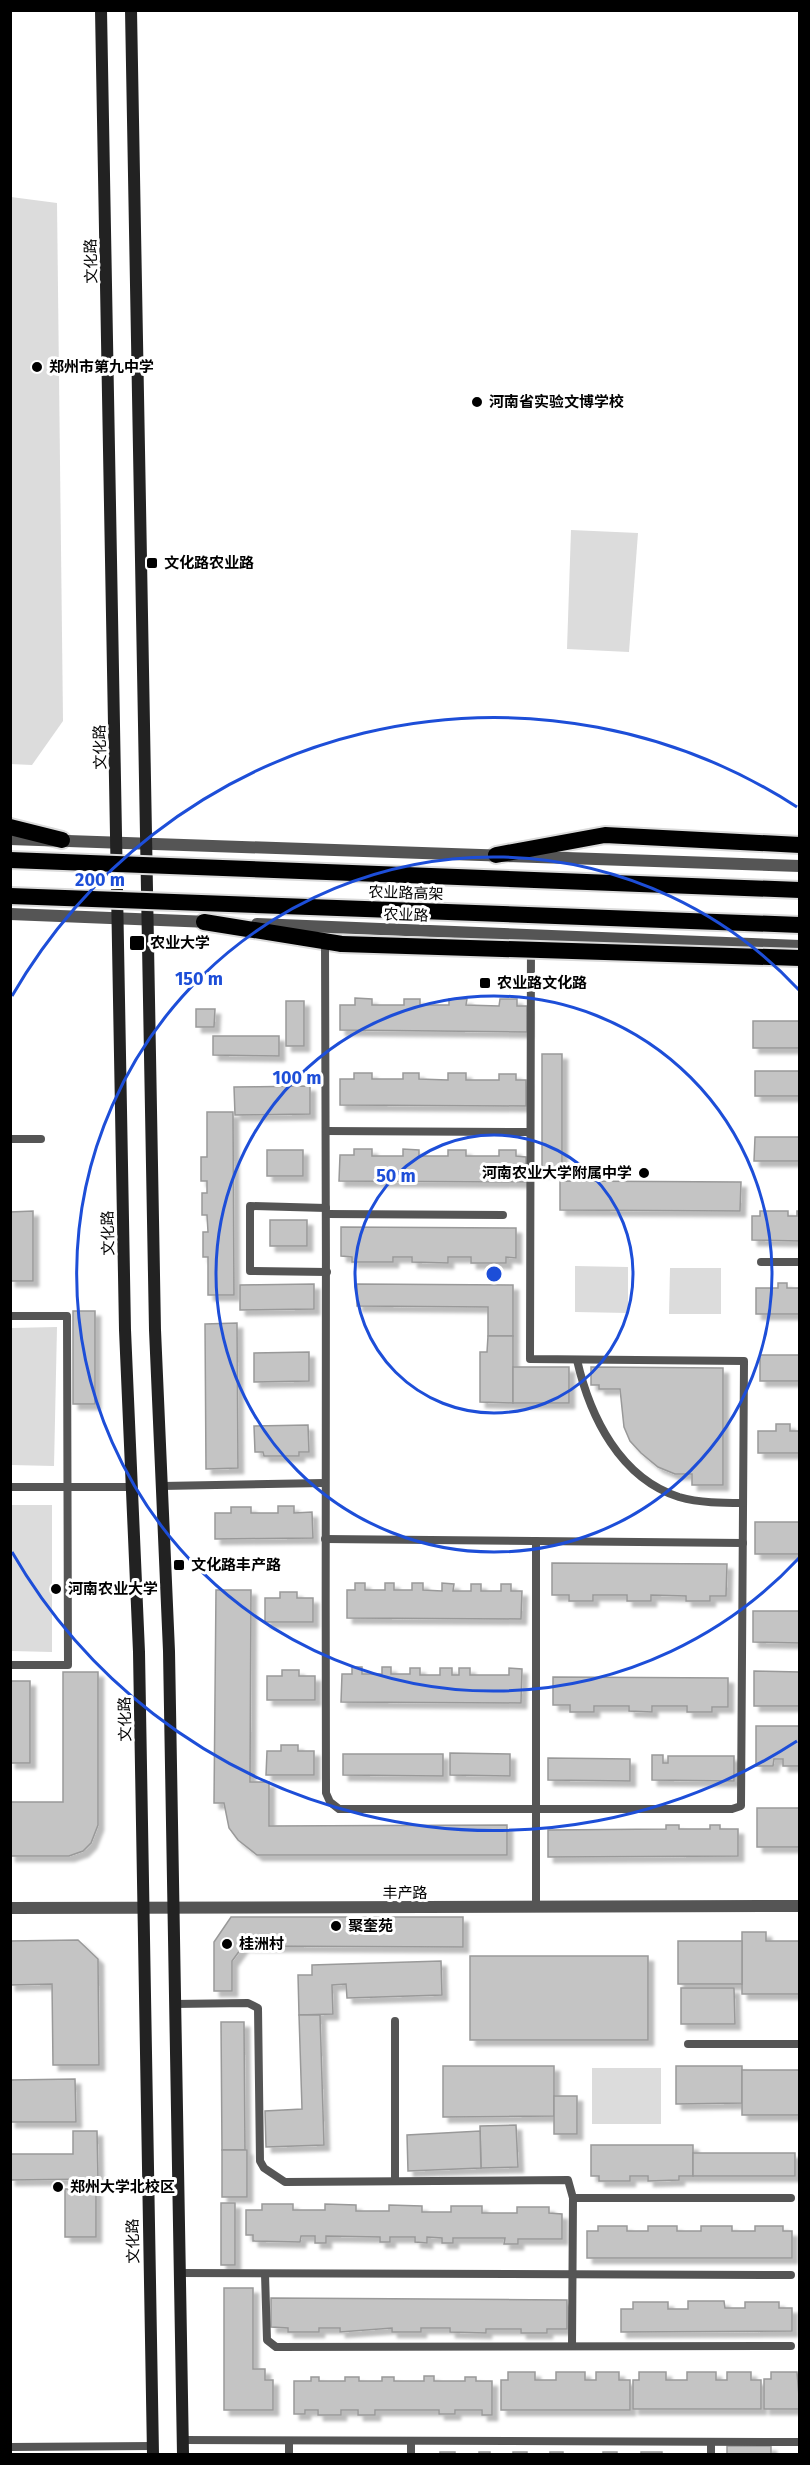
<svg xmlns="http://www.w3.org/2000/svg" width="810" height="2465" font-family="'Fira Sans','Noto Sans SC',sans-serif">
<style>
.green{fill:#dcdcdc}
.building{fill:#c4c4c4;stroke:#999;stroke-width:1.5;filter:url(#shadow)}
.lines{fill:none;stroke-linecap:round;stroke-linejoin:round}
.trunk-casing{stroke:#dbdbdb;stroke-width:20}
.service{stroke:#555;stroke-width:8}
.tertiary{stroke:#555;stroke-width:12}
.secondary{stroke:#222;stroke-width:12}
.trunk{stroke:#000;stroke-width:16}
.trunk-bridge-casing{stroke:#dbdbdb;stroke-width:20;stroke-linecap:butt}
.trunk-bridge{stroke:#000;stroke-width:16}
.ring{fill:none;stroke:#1d4ed8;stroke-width:3}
.poi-dot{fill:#000;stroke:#fff;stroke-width:2}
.labels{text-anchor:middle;stroke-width:6;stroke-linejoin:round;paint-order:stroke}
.street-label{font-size:15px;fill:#000;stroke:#fff}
.poi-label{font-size:15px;font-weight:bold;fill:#000;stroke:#fff;text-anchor:start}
.centre{fill:#1d4ed8;stroke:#fff;stroke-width:3}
.ring-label{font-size:18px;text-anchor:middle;font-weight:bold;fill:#1d4ed8;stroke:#fff;stroke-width:6;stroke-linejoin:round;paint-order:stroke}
</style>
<defs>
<filter id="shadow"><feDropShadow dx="5.5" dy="5.5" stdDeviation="1.5" flood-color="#0004"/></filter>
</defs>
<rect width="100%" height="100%" fill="#fff"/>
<g class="green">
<path d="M11,197L57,203L63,721L32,765L10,764Z"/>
<path d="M571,530L638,533L629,652L567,649Z"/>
<path d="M575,1266L628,1267V1313L575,1312Z"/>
<path d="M670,1268H721V1314H669Z"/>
<path d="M57,1327L54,1466L11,1465V1328Z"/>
<path d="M11,1505H52V1652L11,1651Z"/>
<rect x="592" y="2068" width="69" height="56"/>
</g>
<g class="building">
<path d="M355,998L372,999V1005H404V999H420V1005H449V999H467L466,1005L499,1006L500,999H517V1006H527V1032L340,1030V1005H355Z"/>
<rect x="286" y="1001" width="18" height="45"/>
<path d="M196,1009H215L214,1027H196Z"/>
<rect x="753" y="1021" width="47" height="27"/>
<path d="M213,1036H279V1056L213,1055Z"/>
<rect x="542" y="1054" width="20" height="118"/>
<rect x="755" y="1071" width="45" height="25"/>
<path d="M354,1073H372V1079H403V1073H419V1079L448,1080V1073H466V1080H499V1074H516V1080H526V1106L340,1105V1079H354Z"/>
<path d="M310,1086V1114L235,1115L234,1087Z"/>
<path d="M207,1112H233L234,1295H208V1257H203V1232H208L207,1215H202V1193H207V1181H201V1157H207Z"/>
<path d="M755,1137H800V1161H754Z"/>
<path d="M354,1149H372V1156H403V1149L419,1150V1156H448V1150H466V1156H499V1150H516V1156L526,1157V1182L339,1181L340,1155H354Z"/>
<rect x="267" y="1150" width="36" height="26"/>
<path d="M560,1181L741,1182L740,1211L560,1210Z"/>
<path d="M33,1211V1281H10V1212Z"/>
<path d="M760,1211H788V1216H797V1211H800V1241L752,1240V1216H760Z"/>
<rect x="270" y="1220" width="37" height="26"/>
<path d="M341,1227L516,1228V1258L506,1257V1263H471V1257H448V1263L412,1262V1257H393V1262H352V1257L341,1256Z"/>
<path d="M778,1283H787V1288H800V1314H756V1288H778Z"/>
<path d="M314,1284V1309L240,1310V1285Z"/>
<path d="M357,1284L513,1285V1336H488V1307L357,1306Z"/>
<rect x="73" y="1311" width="22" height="93"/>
<path d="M237,1323L238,1468L206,1469L205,1324Z"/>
<path d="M488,1336H513V1403L480,1402V1352H487Z"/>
<path d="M309,1352V1381L254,1382V1353Z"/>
<rect x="760" y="1355" width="40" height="26"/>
<rect x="513" y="1367" width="56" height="36"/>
<path d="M591,1367L723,1368V1485H692V1474H675L658,1467L641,1453L630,1441L624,1427L620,1389H599V1385H591Z"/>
<path d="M776,1424H790V1431H800V1453H758V1431H776Z"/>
<path d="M308,1425L309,1452H299V1456H264L263,1452H255L254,1426Z"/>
<path d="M278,1506H294V1513L312,1512L313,1538L215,1539V1513H231V1507H251V1513H278Z"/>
<rect x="755" y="1522" width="45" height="32"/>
<path d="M552,1563L727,1564L726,1596H710V1601H686V1596L651,1595V1601H627V1595H593V1601H569V1595H552Z"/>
<path d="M355,1583H365V1590H385V1583H394V1590H412V1583H423V1590L442,1591V1583L454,1584L453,1591H471V1584H481V1591H501V1584H511V1591H522L521,1619L347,1618V1590H355Z"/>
<path d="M216,1590H251L250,1782H269V1826L507,1825V1855H257L238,1840L229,1828L224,1803H214Z"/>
<path d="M280,1592H297V1598H313V1622H265V1598H280Z"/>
<path d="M753,1611H800V1643L753,1642Z"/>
<path d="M352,1667H362V1674H382V1667H391V1674H410V1668H420V1675H440V1668H452V1675H459V1668H470V1675H509V1668L522,1669L521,1703L341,1702L342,1674H352Z"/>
<path d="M282,1670H299V1676H315V1700H267V1676H282Z"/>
<path d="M754,1671L800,1672V1706H754Z"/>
<path d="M63,1672H98V1825L91,1843L83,1851L69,1856H10V1802H63Z"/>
<path d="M553,1677L728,1678V1707H712V1712H687V1706H652V1712L629,1711V1706H594V1712H570V1705H553Z"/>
<rect x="10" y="1681" width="20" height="82"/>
<path d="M756,1726H800V1766H783V1759H774L773,1766H756Z"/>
<path d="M281,1745H298V1751H314V1775H266L267,1751H281Z"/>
<path d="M450,1753L510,1754V1776L450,1775Z"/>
<path d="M343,1754H443V1776L343,1775Z"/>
<path d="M652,1755H663V1763H668V1756H734V1781L652,1780Z"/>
<path d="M548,1758L630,1759V1781L548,1780Z"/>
<rect x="757" y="1808" width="43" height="39"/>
<path d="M666,1825H679V1829H710V1825H720V1829H738V1856L548,1857V1830L666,1829Z"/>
<path d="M231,1917H463V1947L243,1946L232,1961V1991H214V1942Z"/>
<path d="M742,1932H766V1941H800V1994H742Z"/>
<path d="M78,1940L98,1959L99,2065H53L52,1984L10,1985V1941Z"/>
<rect x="678" y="1941" width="64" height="43"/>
<rect x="470" y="1956" width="178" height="84"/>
<path d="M441,1961L442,1995L347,1998L346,1984L332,1985L333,2014L299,2015L298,1975H312V1965Z"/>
<path d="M681,1988H734L735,2024H681Z"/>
<path d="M299,2015H320L324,2145L266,2147L265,2111L302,2109Z"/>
<path d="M221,2022H244L245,2150H222Z"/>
<path d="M443,2066H554V2116L443,2117Z"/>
<path d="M676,2066H742V2103L676,2104Z"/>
<rect x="742" y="2070" width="58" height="45"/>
<path d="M75,2079L76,2122H10V2080Z"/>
<rect x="554" y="2096" width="23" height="38"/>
<path d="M516,2125L518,2167L481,2168L480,2126Z"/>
<path d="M73,2131H97L98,2179L10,2180V2154H73Z"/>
<path d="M480,2131L481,2168L408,2171L407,2135Z"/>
<path d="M591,2145H693V2176H679V2180L648,2181V2176H630V2181H599V2176H591Z"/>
<rect x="222" y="2150" width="25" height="47"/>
<rect x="693" y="2153" width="102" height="23"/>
<rect x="65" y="2189" width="31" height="48"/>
<rect x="221" y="2203" width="14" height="62"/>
<path d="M262,2204H293V2210H325V2204L356,2205V2211H389V2205L422,2206V2212H451V2206H482V2213H517V2207H549V2213L562,2214V2239H518V2244H504L505,2238H453V2243H442V2238L427,2237V2243L415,2242V2237H390V2242H380V2237L326,2236V2243H315V2236H301L300,2242L253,2241V2235H246V2210H262Z"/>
<path d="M598,2226H627V2231H648V2226H677V2231H701V2226H732V2231H755V2226H783V2231H792V2258H587V2231H598Z"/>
<path d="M224,2288H253V2369H265V2380H273V2410H224Z"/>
<path d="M271,2298L567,2300V2329H547V2333H521V2329H486V2333L450,2332V2328H421V2332H392V2328L340,2332V2328H319V2332H288V2328L271,2327Z"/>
<path d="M688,2301H724L725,2308H745V2302H779V2308H792V2331L621,2332V2309H633V2302H668V2309H688Z"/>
<path d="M508,2372H535V2380H556V2372H585V2380H596V2372H619V2380H630V2410H501V2380H508Z"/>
<path d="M639,2372H666V2380H687V2372H716V2380H727V2372H751V2380H761V2409H633V2380H639Z"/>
<path d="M771,2372H797L800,2409H764V2379H771Z"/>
<path d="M424,2376H434V2381H465V2377H476V2381H492V2415H482V2410H455V2414H439V2410H375V2415H358V2410H341V2415H318V2410H305V2414H294V2381H311V2377H319V2381H345V2377H359V2381H382V2377H394V2381H424Z"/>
<rect x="727" y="2446" width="44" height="8"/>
<rect x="440" y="2452" width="15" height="2"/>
<rect x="479" y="2452" width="11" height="2"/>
<rect x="513" y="2452" width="14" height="2"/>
<rect x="550" y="2452" width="13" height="2"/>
<rect x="603" y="2452" width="14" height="2"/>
<rect x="641" y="2452" width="21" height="2"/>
</g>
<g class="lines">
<defs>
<g id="trunk">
<path d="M10,827L62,840"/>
<path d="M496,855L605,835L800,845"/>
<path d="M204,922L342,944"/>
</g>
</defs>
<use href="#trunk" class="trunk-casing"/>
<g class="service">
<path d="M325,941C327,1225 325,1509 326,1793L330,1802L339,1809H732L741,1806L744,1361L530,1359L531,935"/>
<path d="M326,1131L529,1132"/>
<path d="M10,1139H41"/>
<path d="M326,1208L250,1206V1271L327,1272"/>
<path d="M327,1214L503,1215"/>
<path d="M761,1262H800"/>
<path d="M10,1316H67L68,1665H10"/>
<path d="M577,1360C590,1417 620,1478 679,1497C700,1503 722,1503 743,1503"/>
<path d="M162,1486L324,1483"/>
<path d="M10,1487H132"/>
<path d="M325,1539L743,1543"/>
<path d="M536,1908V1541"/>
<path d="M174,2004L248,2003L258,2008L260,2161L264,2168L285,2182L568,2180L573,2198"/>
<path d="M395,2021V2181"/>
<path d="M688,2044H800"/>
<path d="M179,2273L791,2275"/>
<path d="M265,2274L267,2340L276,2347L791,2346"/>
<path d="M572,2346L573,2198H791"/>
<path d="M183,2440L800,2442"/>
<path d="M411,2441V2454"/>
<path d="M10,2447L153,2446"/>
<path d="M289,2454V2441"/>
<path d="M711,2454V2442"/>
</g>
<g class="tertiary">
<path d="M10,839L800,866"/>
<path d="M10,914L210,922"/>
<path d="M257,924L800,946"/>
<path d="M10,1908L800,1906"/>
</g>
<g class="secondary">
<path d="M101,10L125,1330L139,1652L153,2454"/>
<path d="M131,10L155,1330L169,1651L183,2454"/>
</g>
<use href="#trunk" class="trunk"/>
<defs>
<g id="trunk-bridge">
<path d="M10,860L800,890"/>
<path d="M10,896L800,925"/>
<path d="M342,944L800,958"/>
</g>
</defs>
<use href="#trunk-bridge" class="trunk-bridge-casing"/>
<use href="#trunk-bridge" class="trunk-bridge"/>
</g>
<g class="ring">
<circle cx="494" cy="1274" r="139"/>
<circle cx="494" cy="1274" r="278"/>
<path d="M799 1558A417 417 0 1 1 799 990"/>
<path d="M797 1741A557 557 0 0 1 12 1552M12 996A557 557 0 0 1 797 807"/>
</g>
<g class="poi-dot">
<circle cx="37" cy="367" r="6"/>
<circle cx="477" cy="402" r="6"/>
<rect x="146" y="557" width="12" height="12" rx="3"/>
<rect x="129" y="935" width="16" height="16" rx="3"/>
<rect x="479" y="977" width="12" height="12" rx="3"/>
<circle cx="644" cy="1173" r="6"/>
<rect x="173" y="1559" width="12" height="12" rx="3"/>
<circle cx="56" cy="1589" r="6"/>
<circle cx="336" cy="1926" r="6"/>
<circle cx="227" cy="1944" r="6"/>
<circle cx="58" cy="2187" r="6"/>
</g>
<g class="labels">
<g class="street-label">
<text transform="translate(91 261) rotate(-91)" y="5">文化路</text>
<text transform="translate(100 747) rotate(-91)" y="5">文化路</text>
<text transform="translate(406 893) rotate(2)" y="5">农业路高架</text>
<text transform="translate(406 915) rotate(2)" y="5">农业路</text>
<text transform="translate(108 1233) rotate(-91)" y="5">文化路</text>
<text transform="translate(125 1719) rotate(-91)" y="5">文化路</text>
<text x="405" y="1898">丰产路</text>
<text transform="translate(133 2241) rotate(-91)" y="5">文化路</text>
</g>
<g class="poi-label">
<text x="49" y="372">郑州市第九中学</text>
<text x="489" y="407">河南省实验文博学校</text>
<text x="164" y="568">文化路农业路</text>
<text x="150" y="948">农业大学</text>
<text x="497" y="988">农业路文化路</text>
<text x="632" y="1178" text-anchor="end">河南农业大学附属中学</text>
<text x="191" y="1570">文化路丰产路</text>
<text x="68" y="1594">河南农业大学</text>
<text x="348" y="1931">聚奎苑</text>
<text x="239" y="1949">桂洲村</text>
<text x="70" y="2192">郑州大学北校区</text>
</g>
</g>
<circle cx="494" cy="1274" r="9" class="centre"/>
<g class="ring-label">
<text x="100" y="886">200 m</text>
<text x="199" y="985">150 m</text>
<text x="297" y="1084">100 m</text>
<text x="396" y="1182">50 m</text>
</g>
<rect width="810" height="2465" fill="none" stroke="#000000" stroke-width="24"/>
</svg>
